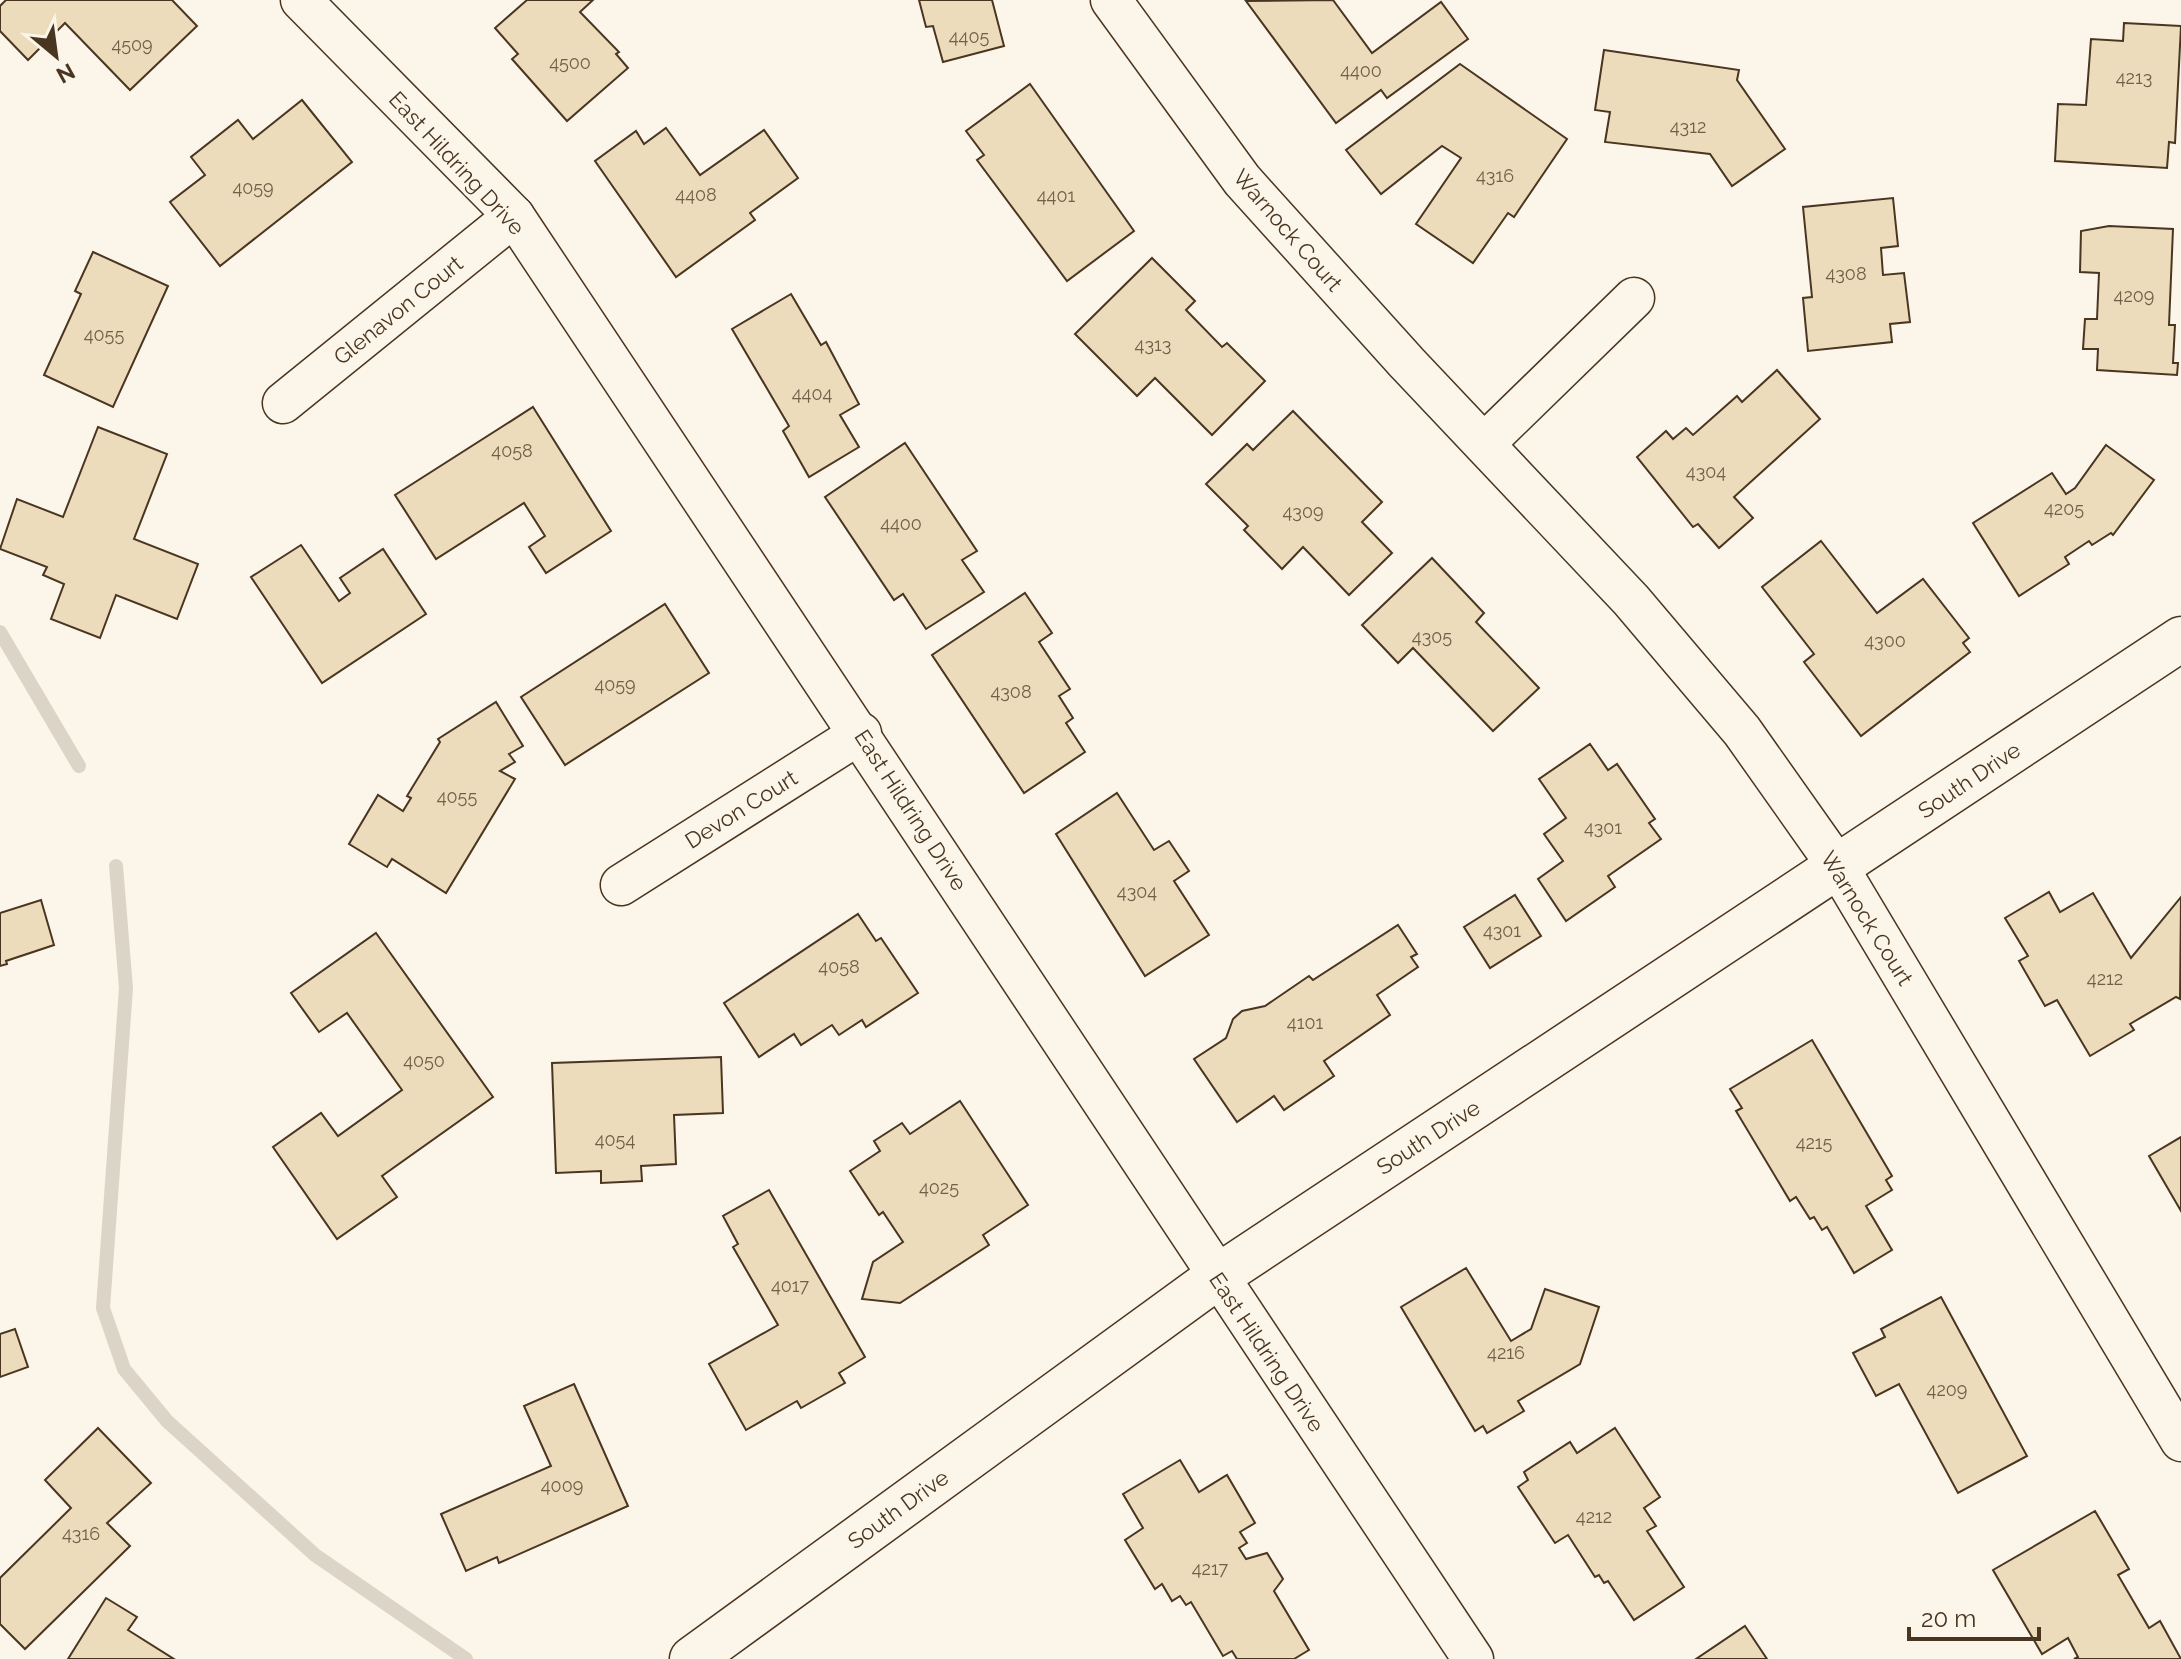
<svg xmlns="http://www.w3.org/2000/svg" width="2181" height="1659" font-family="Raleway,sans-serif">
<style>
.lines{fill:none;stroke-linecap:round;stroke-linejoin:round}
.stream{stroke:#dcd4c6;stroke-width:14}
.building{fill:#ecdcbc;stroke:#4a3520;stroke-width:2}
.minor-casing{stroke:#4a3520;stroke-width:43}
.tertiary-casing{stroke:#4a3520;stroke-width:47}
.minor{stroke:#fbf6e9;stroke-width:40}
.tertiary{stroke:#fbf6e9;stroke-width:44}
.labels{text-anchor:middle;stroke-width:6;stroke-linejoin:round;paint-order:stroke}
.number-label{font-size:18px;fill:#725f47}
.street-label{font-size:22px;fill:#4a3520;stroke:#fbf6e9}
</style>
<rect width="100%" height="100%" fill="#fbf6e9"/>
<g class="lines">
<g class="stream">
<path d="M0,632L79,766"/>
<path d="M116,866L126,988L103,1308L124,1369L167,1421L315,1555L466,1659"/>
</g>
</g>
<g class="building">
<path d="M6,0H172L197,26L130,90L65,23L28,60L0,31V6Z"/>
<path d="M527,0H593L580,12L619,52L616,54L628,68L567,121L512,59L518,54L495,28Z"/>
<path d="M919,0H992L1004,46L943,62L933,26L926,27Z"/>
<path d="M1333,0L1372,53L1441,2L1468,39L1387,98L1381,90L1336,123L1246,1Z"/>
<path d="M2124,23L2181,26L2175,143L2169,142L2167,168L2055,161L2058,104L2086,105L2091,39L2123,41Z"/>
<path d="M1604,50L1739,70L1737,80L1785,149L1732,186L1710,154L1605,142L1610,112L1595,110Z"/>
<path d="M1460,64L1567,139L1514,217L1508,213L1473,263L1416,224L1461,158L1442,146L1381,194L1346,150Z"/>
<path d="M1030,84L1134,231L1067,281L977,160L984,155L966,131Z"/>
<path d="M302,100L352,162L220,266L170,202L205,175L191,157L238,120L253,139Z"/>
<path d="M666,128L700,175L764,130L798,178L750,213L755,220L676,277L595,161L636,131L644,144Z"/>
<path d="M1893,198L1898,246L1881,248L1883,275L1904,273L1910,322L1890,324L1892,342L1808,351L1803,298L1812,297L1803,207Z"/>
<path d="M2109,226L2173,229L2169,325H2175L2173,363H2178L2177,375L2097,370L2098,349H2083L2085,319H2097L2099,273L2080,272L2081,231Z"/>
<path d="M93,252L168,286L113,407L44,375L81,294L75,291Z"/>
<path d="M1152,258L1195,301L1186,310L1222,347L1227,343L1265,381L1212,435L1155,378L1137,396L1075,334Z"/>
<path d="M791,294L821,345L826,342L859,404L840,415L859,447L809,477L783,431L789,426L732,329Z"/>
<path d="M1777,370L1820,419L1734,497L1753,518L1719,548L1698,524L1693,527L1637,457L1666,431L1673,439L1686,428L1693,435L1737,396L1742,402Z"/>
<path d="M533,407L611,531L546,573L529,547L545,536L524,503L436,559L395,495Z"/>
<path d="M1293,411L1382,502L1362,522L1392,553L1349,595L1303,547L1282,569L1244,530L1248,526L1206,484L1247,444L1253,450Z"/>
<path d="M98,427L167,454L134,539L198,564L177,619L116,595L100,638L51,619L64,584L43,575L47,567L0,549L17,499L63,517Z"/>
<path d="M905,443L977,551L962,560L984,592L926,629L903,594L894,600L825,497Z"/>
<path d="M2106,445L2154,480L2113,535L2111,533L2092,545L2089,541L2065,557L2069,564L2019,596L1973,523L2052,473L2066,494L2075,488Z"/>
<path d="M1821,541L1877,613L1923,579L1969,638L1963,643L1970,652L1861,736L1804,662L1814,654L1762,587Z"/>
<path d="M301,545L339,601L350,593L340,578L383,549L426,614L322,683L251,577Z"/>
<path d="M1432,558L1484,613L1476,622L1539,688L1493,731L1413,648L1398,663L1362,625Z"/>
<path d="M1025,593L1052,633L1039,642L1070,689L1059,696L1073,718L1066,723L1085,752L1024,793L932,655Z"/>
<path d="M665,604L709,673L565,765L521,697Z"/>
<path d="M496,702L523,746L509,754L515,762L500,771L515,779L446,893L392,859L387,867L349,844L378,795L403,811L411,798L407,796L440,742L438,739Z"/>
<path d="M1590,744L1608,770L1617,764L1655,819L1649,823L1661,839L1608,876L1615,887L1566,921L1538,879L1563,861L1544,834L1566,818L1539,779Z"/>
<path d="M1117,793L1154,850L1169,841L1189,871L1174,881L1209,935L1145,976L1056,834Z"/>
<path d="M2049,892L2060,912L2093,893L2131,958L2181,897L2180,999L2176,997L2130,1024L2134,1030L2090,1056L2057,1000L2045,1006L2019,961L2028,956L2005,918Z"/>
<path d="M1515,895L1541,936L1490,968L1464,927Z"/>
<path d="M41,900L54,945L6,961L7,964L0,966V913Z"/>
<path d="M858,914L876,941L881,938L918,993L866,1027L862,1020L839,1035L832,1025L801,1045L794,1034L759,1057L724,1003Z"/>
<path d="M1398,925L1417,954L1411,957L1418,967L1377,995L1390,1015L1324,1061L1334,1076L1284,1110L1274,1096L1237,1122L1194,1059L1226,1038L1233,1019L1242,1011L1265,1006L1309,976L1313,980Z"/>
<path d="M376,933L493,1097L382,1176L397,1197L337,1239L273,1147L321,1113L338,1136L402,1090L347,1013L319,1032L291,993Z"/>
<path d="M1812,1040L1892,1176L1886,1180L1892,1190L1866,1206L1892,1250L1854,1273L1827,1227L1822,1230L1814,1217L1810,1219L1796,1197L1790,1201L1736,1111L1742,1108L1730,1089Z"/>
<path d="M721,1057L723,1113L674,1115L676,1164L641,1166L642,1181L601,1183V1171L556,1173L552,1063Z"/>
<path d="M960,1101L1028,1205L983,1235L989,1245L900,1303L862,1299L873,1262L903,1242L883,1212L879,1215L850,1171L880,1151L874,1141L902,1123L910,1134Z"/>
<path d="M2181,1137V1211L2149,1156Z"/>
<path d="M769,1190L865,1357L839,1373L845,1383L801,1408L797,1401L746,1430L709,1364L778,1325L733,1247L738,1244L723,1216Z"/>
<path d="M1466,1268L1511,1341L1531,1329L1545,1289L1599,1307L1580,1364L1518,1401L1524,1411L1487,1433L1483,1426L1475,1431L1401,1307Z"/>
<path d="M1941,1297L2027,1456L1958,1493L1899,1384L1876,1396L1853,1353L1885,1337L1881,1329Z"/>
<path d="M15,1329L28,1367L0,1377V1334Z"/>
<path d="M574,1384L628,1506L499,1563L497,1557L466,1571L441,1514L551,1466L524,1406Z"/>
<path d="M98,1428L151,1483L107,1523L130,1546L25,1649L0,1624V1578L71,1508L45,1480Z"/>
<path d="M1615,1428L1660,1497L1644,1508L1656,1526L1647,1531L1684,1587L1634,1620L1608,1581L1604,1583L1599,1575L1595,1577L1568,1535L1555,1543L1518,1487L1528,1480L1524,1472L1570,1442L1577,1453Z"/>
<path d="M1180,1460L1199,1492L1227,1475L1255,1523L1240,1532L1247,1543L1239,1548L1246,1559L1267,1553L1283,1579L1274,1591L1309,1650L1294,1659H1237L1232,1651L1223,1656L1191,1602L1186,1605L1180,1596L1172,1601L1162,1584L1155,1589L1125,1540L1143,1528L1123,1494Z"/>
<path d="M2095,1511L2129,1569L2118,1575L2149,1628L2160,1621L2181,1659H2074L2078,1657L2068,1638L2042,1654L1993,1570Z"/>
<path d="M106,1598L137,1617L128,1630L174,1659H68Z"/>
<path d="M1745,1626L1767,1659H1696Z"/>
</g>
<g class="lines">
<defs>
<g id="minor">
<path d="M301,0L514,216L1473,1659"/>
<path d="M1111,0L1242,180L1407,363L1631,600L1742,731L1838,867L2181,1441"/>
<path d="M283,403L514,216"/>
<path d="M1484,444L1634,298"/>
<path d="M621,885L861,733"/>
</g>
<path id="tertiary" d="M692,1659L1217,1277L2181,639"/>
</defs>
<use href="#minor" class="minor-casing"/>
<use href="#tertiary" class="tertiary-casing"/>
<use href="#minor" class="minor"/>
<use href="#tertiary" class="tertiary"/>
</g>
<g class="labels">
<g class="number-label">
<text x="969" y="43">4405</text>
<text x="132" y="51">4509</text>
<text x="570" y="69">4500</text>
<text x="1361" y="77">4400</text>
<text x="2134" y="84">4213</text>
<text x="1688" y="133">4312</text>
<text x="1495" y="182">4316</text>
<text x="253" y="194">4059</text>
<text x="696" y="201">4408</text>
<text x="1056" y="202">4401</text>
<text x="1846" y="280">4308</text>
<text x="2134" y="302">4209</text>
<text x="104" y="341">4055</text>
<text x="1153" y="351">4313</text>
<text x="812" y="400">4404</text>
<text x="512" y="457">4058</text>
<text x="1706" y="478">4304</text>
<text x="2064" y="515">4205</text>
<text x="1303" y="518">4309</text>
<text x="901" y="530">4400</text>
<text x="1432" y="643">4305</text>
<text x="1885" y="647">4300</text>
<text x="615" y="691">4059</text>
<text x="1011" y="698">4308</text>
<text x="457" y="803">4055</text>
<text x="1603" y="834">4301</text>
<text x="1137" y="898">4304</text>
<text x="1502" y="937">4301</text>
<text x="839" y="973">4058</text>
<text x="2105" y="985">4212</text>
<text x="1305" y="1029">4101</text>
<text x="424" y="1067">4050</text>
<text x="615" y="1146">4054</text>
<text x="1814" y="1149">4215</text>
<text x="939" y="1194">4025</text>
<text x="790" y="1292">4017</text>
<text x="1506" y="1359">4216</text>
<text x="1947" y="1396">4209</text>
<text x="562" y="1492">4009</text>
<text x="1594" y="1523">4212</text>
<text x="81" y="1540">4316</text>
<text x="1210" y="1575">4217</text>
</g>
<g class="street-label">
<text transform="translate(457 163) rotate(47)" y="8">East Hildring Drive</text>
<text transform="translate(1288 230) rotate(49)" y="8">Warnock Court</text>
<text transform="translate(398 310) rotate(-39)" y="8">Glenavon Court</text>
<text transform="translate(1969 780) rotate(-34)" y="8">South Drive</text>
<text transform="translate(741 809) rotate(-32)" y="8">Devon Court</text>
<text transform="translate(911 810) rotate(57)" y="8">East Hildring Drive</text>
<text transform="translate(1867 918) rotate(58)" y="8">Warnock Court</text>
<text transform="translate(1428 1137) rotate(-33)" y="8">South Drive</text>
<text transform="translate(1267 1352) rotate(56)" y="8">East Hildring Drive</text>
<text transform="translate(898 1509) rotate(-36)" y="8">South Drive</text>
</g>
</g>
<g transform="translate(56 56) rotate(151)" stroke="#fbf6e9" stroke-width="6" paint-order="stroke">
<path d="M0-6L14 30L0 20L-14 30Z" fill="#4a3520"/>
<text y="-12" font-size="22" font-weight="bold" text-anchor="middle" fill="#4a3520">N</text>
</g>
<path d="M1909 1627v12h130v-12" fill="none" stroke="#4a3520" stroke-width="4"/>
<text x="1921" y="1627" font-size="24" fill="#4a3520" stroke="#fbf6e9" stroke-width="6" paint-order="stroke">20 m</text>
</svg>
